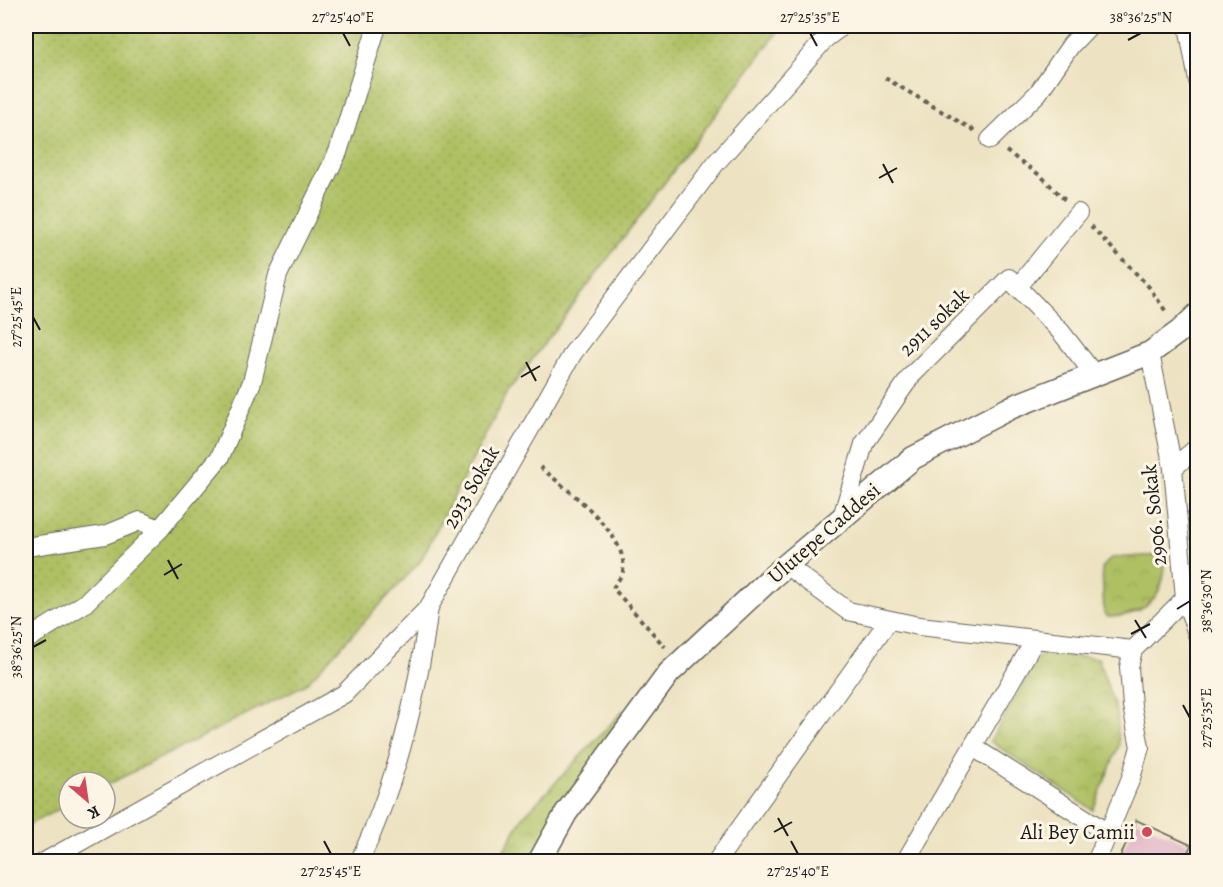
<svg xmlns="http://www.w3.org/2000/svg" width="1223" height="887" font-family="Alegreya,serif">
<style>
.grass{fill:url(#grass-dots);stroke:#656e40;stroke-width:1.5}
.park{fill:url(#park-crowns);stroke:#656e40;stroke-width:1.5}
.building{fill:#deabc3}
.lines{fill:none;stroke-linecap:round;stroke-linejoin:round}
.minor-casing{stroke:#656256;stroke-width:20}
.tertiary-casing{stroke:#656256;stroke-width:25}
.path{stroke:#656256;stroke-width:4;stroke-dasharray:4.5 4.5;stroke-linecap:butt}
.minor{stroke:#fff;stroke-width:18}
.tertiary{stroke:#fff;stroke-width:22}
.ticks{fill:none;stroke:#1c1c1c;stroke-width:2}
.poi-dot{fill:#d1495b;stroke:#fcf5e5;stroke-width:2}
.labels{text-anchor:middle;stroke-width:6;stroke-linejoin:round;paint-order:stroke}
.street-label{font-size:21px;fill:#1c1c1c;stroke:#fcf5e5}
.poi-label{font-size:21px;fill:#1c1c1c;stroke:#fcf5e5;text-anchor:end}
.neatline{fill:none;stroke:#1c1c1c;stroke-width:2}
.ticks-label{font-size:15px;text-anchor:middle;fill:#1c1c1c}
</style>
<defs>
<pattern id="grass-dots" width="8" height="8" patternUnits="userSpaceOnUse" patternTransform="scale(1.5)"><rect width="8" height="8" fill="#aec063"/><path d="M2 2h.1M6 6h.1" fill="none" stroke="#95a455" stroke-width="1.8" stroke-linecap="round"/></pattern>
<pattern id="park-crowns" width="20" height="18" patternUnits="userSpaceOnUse" patternTransform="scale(1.5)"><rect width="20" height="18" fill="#aec063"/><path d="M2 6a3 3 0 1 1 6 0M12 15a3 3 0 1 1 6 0" fill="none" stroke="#95a455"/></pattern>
</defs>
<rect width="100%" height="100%" fill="#fcf5e5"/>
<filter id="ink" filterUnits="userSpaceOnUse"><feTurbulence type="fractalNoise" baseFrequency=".0167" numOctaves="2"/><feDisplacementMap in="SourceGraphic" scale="12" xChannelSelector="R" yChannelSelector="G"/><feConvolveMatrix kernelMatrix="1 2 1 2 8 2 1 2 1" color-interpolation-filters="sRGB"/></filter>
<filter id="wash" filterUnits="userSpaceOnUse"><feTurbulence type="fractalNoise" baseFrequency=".008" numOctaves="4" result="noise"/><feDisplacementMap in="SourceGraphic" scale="24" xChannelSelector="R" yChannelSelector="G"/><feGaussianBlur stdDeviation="1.35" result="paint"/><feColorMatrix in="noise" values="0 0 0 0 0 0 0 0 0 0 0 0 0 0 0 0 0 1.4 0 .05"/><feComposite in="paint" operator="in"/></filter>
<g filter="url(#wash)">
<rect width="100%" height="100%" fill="#ede3c2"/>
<path class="grass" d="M26,26H782L507,393L420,562L306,684L105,786V782H69V804L26,826Z"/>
<g class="park">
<path d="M1161,555L1165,558C1166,596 1146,616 1108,617L1104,613L1102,568L1111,558Z"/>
<path d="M1041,654L1098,658L1117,714L1119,745L1093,810L990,741Z"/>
<path d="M623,711L625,714L529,861L497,862L523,817Z"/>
</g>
<g id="blocks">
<path class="building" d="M1136,820L1191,845L1184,862H1118Z"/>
</g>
</g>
<g filter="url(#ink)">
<use href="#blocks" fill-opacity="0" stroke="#656256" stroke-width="1.5"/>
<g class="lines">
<defs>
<g id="minor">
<path d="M1188,26L1198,81"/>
<path d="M990,140L1038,93L1071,45L1089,26"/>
<path d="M1017,288L1078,213"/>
<path d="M1150,353L1173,468L1185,598L1198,637"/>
<path d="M1173,468L1198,447"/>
<path d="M842,517L864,444L911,376L1009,278L1061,332L1094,374"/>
<path d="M160,529L220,457L252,382L278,275L338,152L377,26"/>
<path d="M26,547L105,535L140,521L160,529L84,604L26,640"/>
<path d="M786,565L848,611L919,626L1133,650"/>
<path d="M973,747L1108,833"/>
<path d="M44,862L344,694L429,607L573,353L715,164L826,38L842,26"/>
<path d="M359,862C397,782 418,695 429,607"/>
<path d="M716,862L889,620"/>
<path d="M905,862L1035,640"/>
<path d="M1096,862L1131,778L1140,747L1132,706L1129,667L1133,650L1185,598"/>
</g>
<path id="tertiary" d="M539,862L566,813L669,673L772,577L913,458L1012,407L1150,353L1180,331L1198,314"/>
</defs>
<use href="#minor" class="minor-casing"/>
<use href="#tertiary" class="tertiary-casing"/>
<g class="path">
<path d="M885,78L975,131"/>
<path d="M1006,151L1041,176L1065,200"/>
<path d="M1091,226L1149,287L1167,313"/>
<path d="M540,467C566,489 629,534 623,571C622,576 616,583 613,588L665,647"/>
</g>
<use href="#minor" class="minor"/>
<use href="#tertiary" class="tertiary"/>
</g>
</g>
<path class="ticks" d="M343,33L350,46M810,33L817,46M1128,40L1141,33M883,164L893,183M879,178L897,168M33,317L40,330M526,362L536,381M521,377L540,366M168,560L178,579M164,575L182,564M1177,609L1190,601M1135,620L1146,638M1131,634L1150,624M33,647L46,640M1183,705L1190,718M778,818L788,836M774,832L792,822M324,841L331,854M791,841L798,854"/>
<circle class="poi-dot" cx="1147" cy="832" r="6"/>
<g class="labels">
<g class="street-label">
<text transform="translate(934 322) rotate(-44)" y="7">2911 sokak</text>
<text transform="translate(471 487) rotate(-60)" y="7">2913 Sokak</text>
<text transform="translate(1154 515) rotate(-96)" y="7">2906. Sokak</text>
<text transform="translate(824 533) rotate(-41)" y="7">Ulutepe Caddesi</text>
</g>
<g class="poi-label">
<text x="1135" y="839">Ali Bey Camii</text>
</g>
</g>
<rect width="1223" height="887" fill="none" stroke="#fcf5e5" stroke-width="66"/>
<g transform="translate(87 800) rotate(151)"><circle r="28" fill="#fcf5e5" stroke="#a29e95" stroke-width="1.5"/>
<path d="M0-4.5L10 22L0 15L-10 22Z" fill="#d1495b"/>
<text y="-9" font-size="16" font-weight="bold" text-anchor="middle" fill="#1c1c1c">K</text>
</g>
<rect x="33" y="33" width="1157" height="821" class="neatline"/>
<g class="ticks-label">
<text x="343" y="22">27°25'40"E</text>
<text x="810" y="22">27°25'35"E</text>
<text x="1141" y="22">38°36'25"N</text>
<text transform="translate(16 317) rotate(-90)" y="5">27°25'45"E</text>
<text transform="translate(1206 601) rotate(-90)" y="5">38°36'30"N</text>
<text transform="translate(16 647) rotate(-90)" y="5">38°36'25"N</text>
<text transform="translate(1206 718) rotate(-90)" y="5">27°25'35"E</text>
<text x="331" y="876">27°25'45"E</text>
<text x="798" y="876">27°25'40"E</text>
</g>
</svg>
